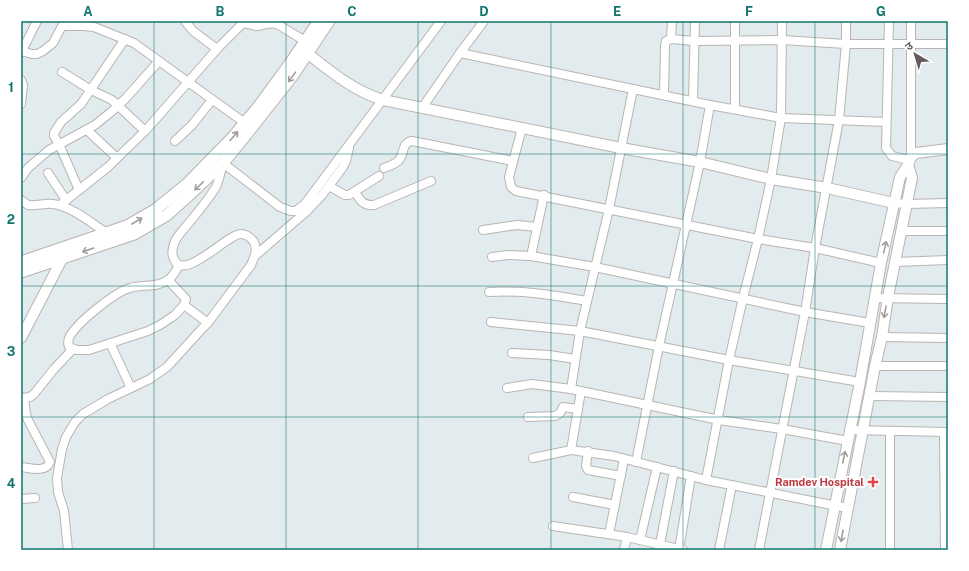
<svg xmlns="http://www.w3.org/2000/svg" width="969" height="571" font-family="'Public Sans','Noto Sans Devanagari',sans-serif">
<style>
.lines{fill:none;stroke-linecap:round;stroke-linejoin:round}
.minor-casing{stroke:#bab4b3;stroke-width:10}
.tertiary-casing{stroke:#bab4b3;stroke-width:12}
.secondary-casing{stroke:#bbb2b1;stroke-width:13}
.minor{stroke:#fff;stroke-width:8}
.tertiary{stroke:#fff;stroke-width:10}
.secondary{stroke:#fff;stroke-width:11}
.oneway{stroke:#a29d9c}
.grid{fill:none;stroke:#0f766e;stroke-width:1;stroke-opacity:0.55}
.health-dot{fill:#e0444e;stroke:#fff;stroke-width:1.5}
.labels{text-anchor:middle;stroke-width:4;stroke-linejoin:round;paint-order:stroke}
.health-label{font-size:11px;font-weight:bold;fill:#be3a42;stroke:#fff;text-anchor:end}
.neatline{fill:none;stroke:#0f766e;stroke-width:1.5}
.grid-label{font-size:13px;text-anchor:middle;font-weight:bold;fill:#0f766e}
</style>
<rect width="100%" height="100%" fill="#e2ebee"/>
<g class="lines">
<defs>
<g id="minor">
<path d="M81,21L83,26L94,27L134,43L245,123"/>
<path d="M185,21L193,31L217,49"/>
<path d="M735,21V109"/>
<path d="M889,21L886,148L892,156L909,160"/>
<path d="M671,39L672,21"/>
<path d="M21,51L32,54H37L43,51L53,43L62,26H83"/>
<path d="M22,51L37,21"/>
<path d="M460,53L484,21"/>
<path d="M62,72L91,90L112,100L145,131"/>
<path d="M21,80L23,85L21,104"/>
<path d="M664,95L665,45L666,41L671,39L694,41L782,40L846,44H948"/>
<path d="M693,101L695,21"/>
<path d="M422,108L460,53L710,105L781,118L886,122"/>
<path d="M522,128L509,177L511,187L516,191L758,239L815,248L881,263"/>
<path d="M87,130L117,158"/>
<path d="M175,141L192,125L212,100"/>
<path d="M911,157V21"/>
<path d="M384,168C389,166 396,164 399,160C405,153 401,143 412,141L513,161"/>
<path d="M48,173L66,200"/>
<path d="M21,178L28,168L49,150L95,125L111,112L126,98L159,61"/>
<path d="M329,186L345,195H349L379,176"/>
<path d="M79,190L59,144L54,136V133L61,122L81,104L125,39"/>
<path d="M355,192C360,200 363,206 374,205L431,181"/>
<path d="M21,200L28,205C37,206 45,203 53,204C71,206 91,223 107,233"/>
<path d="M894,203L907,204L948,203"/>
<path d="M60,205L108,167L147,129L217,49L242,24C247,22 252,26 257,26C265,25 269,22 277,24L305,41"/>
<path d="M483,230L517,225L537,227"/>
<path d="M902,231H948"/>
<path d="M256,255L307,211L322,195L343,167L346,161L349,148"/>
<path d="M531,256L544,195"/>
<path d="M492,257L508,255L531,256L595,267L805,312L870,323"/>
<path d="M895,262L948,260"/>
<path d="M168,280L186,299L184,305L175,315L160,325L148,331L89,350H77L69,347C68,344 68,341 69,338C75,324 115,292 130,288C143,284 157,288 168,280C174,276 176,270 179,265"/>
<path d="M489,292C523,290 553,295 587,301"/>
<path d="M875,298L948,299"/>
<path d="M184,305L208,323"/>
<path d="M491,322L580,331L729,360L860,382"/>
<path d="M882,337L948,338"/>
<path d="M110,343L131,388"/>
<path d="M512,353L549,355L575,359"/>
<path d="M875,366H948"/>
<path d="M507,388L532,384L571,389L719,420L782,429L848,441"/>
<path d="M571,389L580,331L609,209L633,89"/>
<path d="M581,391L571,450L614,456L706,480L847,508"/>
<path d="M870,396L948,397"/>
<path d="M21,397L24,398L30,397L34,394L54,369L73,349"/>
<path d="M528,417L555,416L560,413L563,407L578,409"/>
<path d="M849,430L948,432"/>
<path d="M944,432L945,550"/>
<path d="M588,451L586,466L588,470L621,476"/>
<path d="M533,458L571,450"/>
<path d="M636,462L659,346L700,162L710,105"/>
<path d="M21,467C30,468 46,473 50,462L28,420L26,414L24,398"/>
<path d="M706,480L729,360L743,298L758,239L771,179L781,118L782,21"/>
<path d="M573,497L615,505"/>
<path d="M21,499L35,498"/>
<path d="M553,526L627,537L683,550"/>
<path d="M609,534L624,459"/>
<path d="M640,540L657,467"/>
<path d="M659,549L674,471"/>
<path d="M68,550L64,511L58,492L57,478L62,449L66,437L75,422L83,414L108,399L150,379L167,367L210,320L251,265C254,258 258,250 254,242C251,238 246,234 241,234C227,234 183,283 174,259C171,254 173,246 175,241C178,235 184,229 188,224C198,212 208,200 216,187C219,180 221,171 223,163L280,207L291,211H296L305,204L441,21"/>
<path d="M624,550L627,537"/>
<path d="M679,550L691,476"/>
<path d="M719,550L732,485"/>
<path d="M759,550L805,312L815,248L839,120L846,44V21"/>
<path d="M890,550V432"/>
</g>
<g id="tertiary">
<path d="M307,53C331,72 354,91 383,100L621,148L700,162L771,179L827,188L894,203"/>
<path d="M21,338L62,259"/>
<path d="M826,550L860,382L881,263L900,177L908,165L911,157L916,153L948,149"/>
<path d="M840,550L875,366L882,337L888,297L912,178L908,165"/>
</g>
<g id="secondary">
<path d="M21,262L127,226L155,210L187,184L233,137L259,106L289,65L319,21"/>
<path d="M21,272L134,234L167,215L187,197L223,163L245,136L293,75L329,21"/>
</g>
</defs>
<use href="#minor" class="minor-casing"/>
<use href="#tertiary" class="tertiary-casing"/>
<use href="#secondary" class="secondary-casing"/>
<use href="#minor" class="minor"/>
<use href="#tertiary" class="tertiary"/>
<use href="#secondary" class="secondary"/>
</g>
<defs><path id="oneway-shaft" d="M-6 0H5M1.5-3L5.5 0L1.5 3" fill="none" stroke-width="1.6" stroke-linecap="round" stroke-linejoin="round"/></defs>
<g class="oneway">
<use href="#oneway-shaft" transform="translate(292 77) rotate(126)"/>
<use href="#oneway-shaft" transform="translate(234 136) rotate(-49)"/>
<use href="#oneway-shaft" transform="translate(199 186) rotate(136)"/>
<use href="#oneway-shaft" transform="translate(137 221) rotate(-30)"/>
<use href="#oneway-shaft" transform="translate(885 247) rotate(-77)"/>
<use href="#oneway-shaft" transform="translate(88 250) rotate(161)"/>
<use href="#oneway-shaft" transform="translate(885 312) rotate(100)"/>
<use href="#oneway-shaft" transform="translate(844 457) rotate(-78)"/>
<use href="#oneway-shaft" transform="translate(842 536) rotate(100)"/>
</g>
<path class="grid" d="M154,21V550M286,21V550M418,21V550M551,21V550M683,21V550M815,21V550M21,154H948M21,286H948M21,417H948"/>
<path class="health-dot" d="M871 476h4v4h4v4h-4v4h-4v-4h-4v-4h4z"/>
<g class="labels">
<g class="health-label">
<text x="864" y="486">Ramdev Hospital</text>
</g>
</g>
<rect width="969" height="571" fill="none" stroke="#ffffff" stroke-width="44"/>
<g transform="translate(915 54) rotate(322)" stroke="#ffffff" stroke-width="3" paint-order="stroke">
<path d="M0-3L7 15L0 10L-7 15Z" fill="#645b5a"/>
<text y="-6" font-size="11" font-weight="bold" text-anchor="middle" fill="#645b5a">उ</text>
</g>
<rect x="22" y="22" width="925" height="527" class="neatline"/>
<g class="grid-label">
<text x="88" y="16">A</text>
<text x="220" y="16">B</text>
<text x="352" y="16">C</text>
<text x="484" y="16">D</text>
<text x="617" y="16">E</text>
<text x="749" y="16">F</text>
<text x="881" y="16">G</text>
<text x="11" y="92">1</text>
<text x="11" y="224">2</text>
<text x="11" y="356">3</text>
<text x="11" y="488">4</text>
</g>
</svg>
